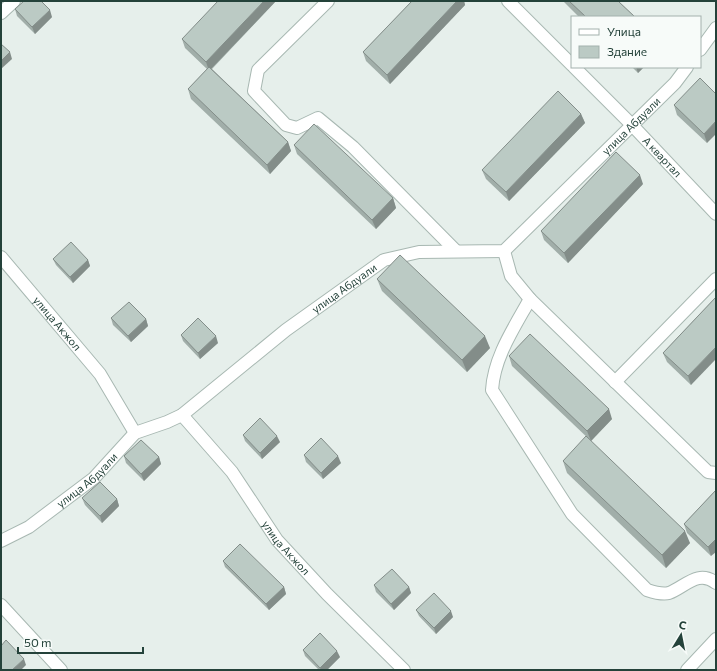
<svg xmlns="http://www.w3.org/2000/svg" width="717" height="671" font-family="Commissioner,sans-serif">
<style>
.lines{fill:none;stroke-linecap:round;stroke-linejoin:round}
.minor-casing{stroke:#a8b8b2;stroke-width:14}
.minor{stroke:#fff;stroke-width:12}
.wall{fill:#a1aea9}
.shaded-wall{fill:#838d89}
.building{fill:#bbcac4;stroke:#838d89}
.labels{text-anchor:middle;stroke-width:4;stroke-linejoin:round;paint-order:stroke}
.street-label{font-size:11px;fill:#24423a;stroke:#f7fbf9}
</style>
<rect width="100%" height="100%" fill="#e6efeb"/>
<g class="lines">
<defs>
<g id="minor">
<path d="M328,1L258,70L254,91L286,125L297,128L318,118L353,147L456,251"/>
<path d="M508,1L572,65"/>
<path d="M1,13L14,1"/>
<path d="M700,50L716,28"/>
<path id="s1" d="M574,67L631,124L716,214"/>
<path d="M504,251L511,276L530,299L708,472L716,473"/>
<path id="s2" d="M1,257L100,374L135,433"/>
<path d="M530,299C514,328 494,357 492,390L572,514L647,590C653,592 662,595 669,593C685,587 698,569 716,583"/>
<path d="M615,382L716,279"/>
<path id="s3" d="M182,415L232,472L277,540L327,594L404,670"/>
<path id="s4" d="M1,541L29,527L94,478L135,433L167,422L182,415L286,330L384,260L419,252L504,251L675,83L687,67"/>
<path d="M1,605L61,670"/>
<path d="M687,670L716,639"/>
</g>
</defs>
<use href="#minor" class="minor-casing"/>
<use href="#minor" class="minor"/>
</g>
<g class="wall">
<path d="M276,1L212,69L288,142L291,151L270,174L191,99L188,89L207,69L185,48L182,39Z"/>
<path d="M412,1H464L465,5L390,84L366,61L363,52Z"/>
<path d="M563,1H618L635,17H579Z"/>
<path d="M15,9L52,17L35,34L17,16Z"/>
<path d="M632,67H644L638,73Z"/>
<path d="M716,94L707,143L677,115L674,105Z"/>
<path d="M581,114L585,123L509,201L486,179L482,170Z"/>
<path d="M294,145L393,198L396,208L376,229L297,154Z"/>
<path d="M643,184L568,263L544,240L541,231Z"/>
<path d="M53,259L88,260L90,266L73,283L56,265Z"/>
<path d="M377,279L490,348L467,372L382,291Z"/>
<path d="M716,297L691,385L667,362L663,353Z"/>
<path d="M111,318L146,319L148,326L131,342L113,325Z"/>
<path d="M181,335L218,343L200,359L183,341Z"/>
<path d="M509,356L612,419L591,441L512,366Z"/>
<path d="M243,435L280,442L262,459L245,441Z"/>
<path d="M304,455L341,463L323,479L306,462Z"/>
<path d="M124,456L159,457L161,464L144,481L126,463Z"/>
<path d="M563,461L690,543L666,568L567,473Z"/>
<path d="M716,490L711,556L687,533L684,524Z"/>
<path d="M82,498L117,499L119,506L102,523L85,505Z"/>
<path d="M223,561L284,587L286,594L269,610L225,567Z"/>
<path d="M374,585L409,587L411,593L394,610L376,592Z"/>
<path d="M416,610L453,617L436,634L419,616Z"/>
<path d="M303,650L340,657L327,670H319L305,656Z"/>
</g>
<g class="shaded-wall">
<path d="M264,1H276L209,71L206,62Z"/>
<path d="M457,1H464L465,5L390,84L387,75Z"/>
<path d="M50,10L52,17L35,34L32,27Z"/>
<path d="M10,52L12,59L1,69V61Z"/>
<path d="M636,67H644L638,73Z"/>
<path d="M581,114L585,123L509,201L506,192Z"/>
<path d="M716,121V134L707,143L704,134Z"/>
<path d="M288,142L291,151L270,174L267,165Z"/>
<path d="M640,175L643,184L568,263L564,253Z"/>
<path d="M393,198L396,208L376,229L372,220Z"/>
<path d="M88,260L90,266L73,283L70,277Z"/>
<path d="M146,319L148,326L131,342L128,336Z"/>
<path d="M216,336L218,343L200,359L198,353Z"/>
<path d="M485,336L490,348L467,372L462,360Z"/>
<path d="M716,347V359L691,385L688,376Z"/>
<path d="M609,409L612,419L591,441L587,431Z"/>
<path d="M277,436L280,442L262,459L260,453Z"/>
<path d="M338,456L341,463L323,479L321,473Z"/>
<path d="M159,457L161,464L144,481L141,474Z"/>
<path d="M117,499L119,506L102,523L100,516Z"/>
<path d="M685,531L690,543L666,568L662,555Z"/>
<path d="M716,539V552L711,556L708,547Z"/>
<path d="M284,587L286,594L269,610L266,604Z"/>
<path d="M409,587L411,593L394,610L391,604Z"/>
<path d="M451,611L453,617L436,634L434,628Z"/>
<path d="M337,651L340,657L327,670H321L320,668Z"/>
<path d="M24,659L26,665L21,670H12Z"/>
</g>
<g class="building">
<path d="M24,1H41L50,10L32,27L15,9Z"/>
<path d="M218,1H264L206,62L182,39Z"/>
<path d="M412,1H457L387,75L363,52Z"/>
<path d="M569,1H618L635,17H586Z"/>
<path d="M1,44L10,52L1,61Z"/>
<path d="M209,67L288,142L267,165L188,89Z"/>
<path d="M700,78L716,94V121L704,134L674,105Z"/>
<path d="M558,91L581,114L506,192L482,170Z"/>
<path d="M314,124L393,198L372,220L294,145Z"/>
<path d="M616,152L640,175L564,253L541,231Z"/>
<path d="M71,242L88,260L70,277L53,259Z"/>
<path d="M400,255L485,336L462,360L377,279Z"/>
<path d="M716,297V347L688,376L663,353Z"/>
<path d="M129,302L146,319L128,336L111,318Z"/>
<path d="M198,318L216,336L198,353L181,335Z"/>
<path d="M530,334L609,409L587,431L509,356Z"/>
<path d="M260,418L277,436L260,453L243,435Z"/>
<path d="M586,436L685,531L662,555L563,461Z"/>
<path d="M321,438L338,456L321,473L304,455Z"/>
<path d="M141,440L159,457L141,474L124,456Z"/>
<path d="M100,482L117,499L100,516L82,498Z"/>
<path d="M716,490V539L708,547L684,524Z"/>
<path d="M240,544L284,587L266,604L223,561Z"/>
<path d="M392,569L409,587L391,604L374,585Z"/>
<path d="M434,593L451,611L434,628L416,610Z"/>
<path d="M320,633L337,651L320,668L303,650Z"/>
<path d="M6,640L24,659L12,670H1V646Z"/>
</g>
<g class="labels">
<g class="street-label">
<text dy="4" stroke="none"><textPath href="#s4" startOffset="778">улица Абдуали</textPath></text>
<text dy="4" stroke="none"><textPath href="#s1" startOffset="126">А квартал</textPath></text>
<text dy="4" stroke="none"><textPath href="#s4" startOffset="430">улица Абдуали</textPath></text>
<text dy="4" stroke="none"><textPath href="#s2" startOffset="87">улица Акжол</textPath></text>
<text dy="4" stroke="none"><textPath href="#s4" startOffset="106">улица Абдуали</textPath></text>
<text dy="4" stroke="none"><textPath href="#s3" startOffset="169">улица Акжол</textPath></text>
</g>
</g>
<rect width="717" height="671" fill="none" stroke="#24423a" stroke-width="4"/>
<rect x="571" y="16" width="130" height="52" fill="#f7fbf9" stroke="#a3b1ad"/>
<rect x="579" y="29" width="20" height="6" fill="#ffffff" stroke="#a3b1ad"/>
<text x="607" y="36" font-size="12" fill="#24423a">Улица</text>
<rect x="579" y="46" width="20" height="12" fill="#bbcac4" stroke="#a3b1ad"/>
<text x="607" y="56" font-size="12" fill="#24423a">Здание</text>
<g transform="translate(681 635) rotate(10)" stroke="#f7fbf9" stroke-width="3" paint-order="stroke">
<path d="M0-3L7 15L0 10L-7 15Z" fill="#24423a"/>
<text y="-6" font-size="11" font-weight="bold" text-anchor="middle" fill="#24423a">С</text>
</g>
<path d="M18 647v6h125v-6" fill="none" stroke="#24423a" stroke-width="2"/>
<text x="24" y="647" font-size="12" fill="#24423a" stroke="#f7fbf9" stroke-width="3" paint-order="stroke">50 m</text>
</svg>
